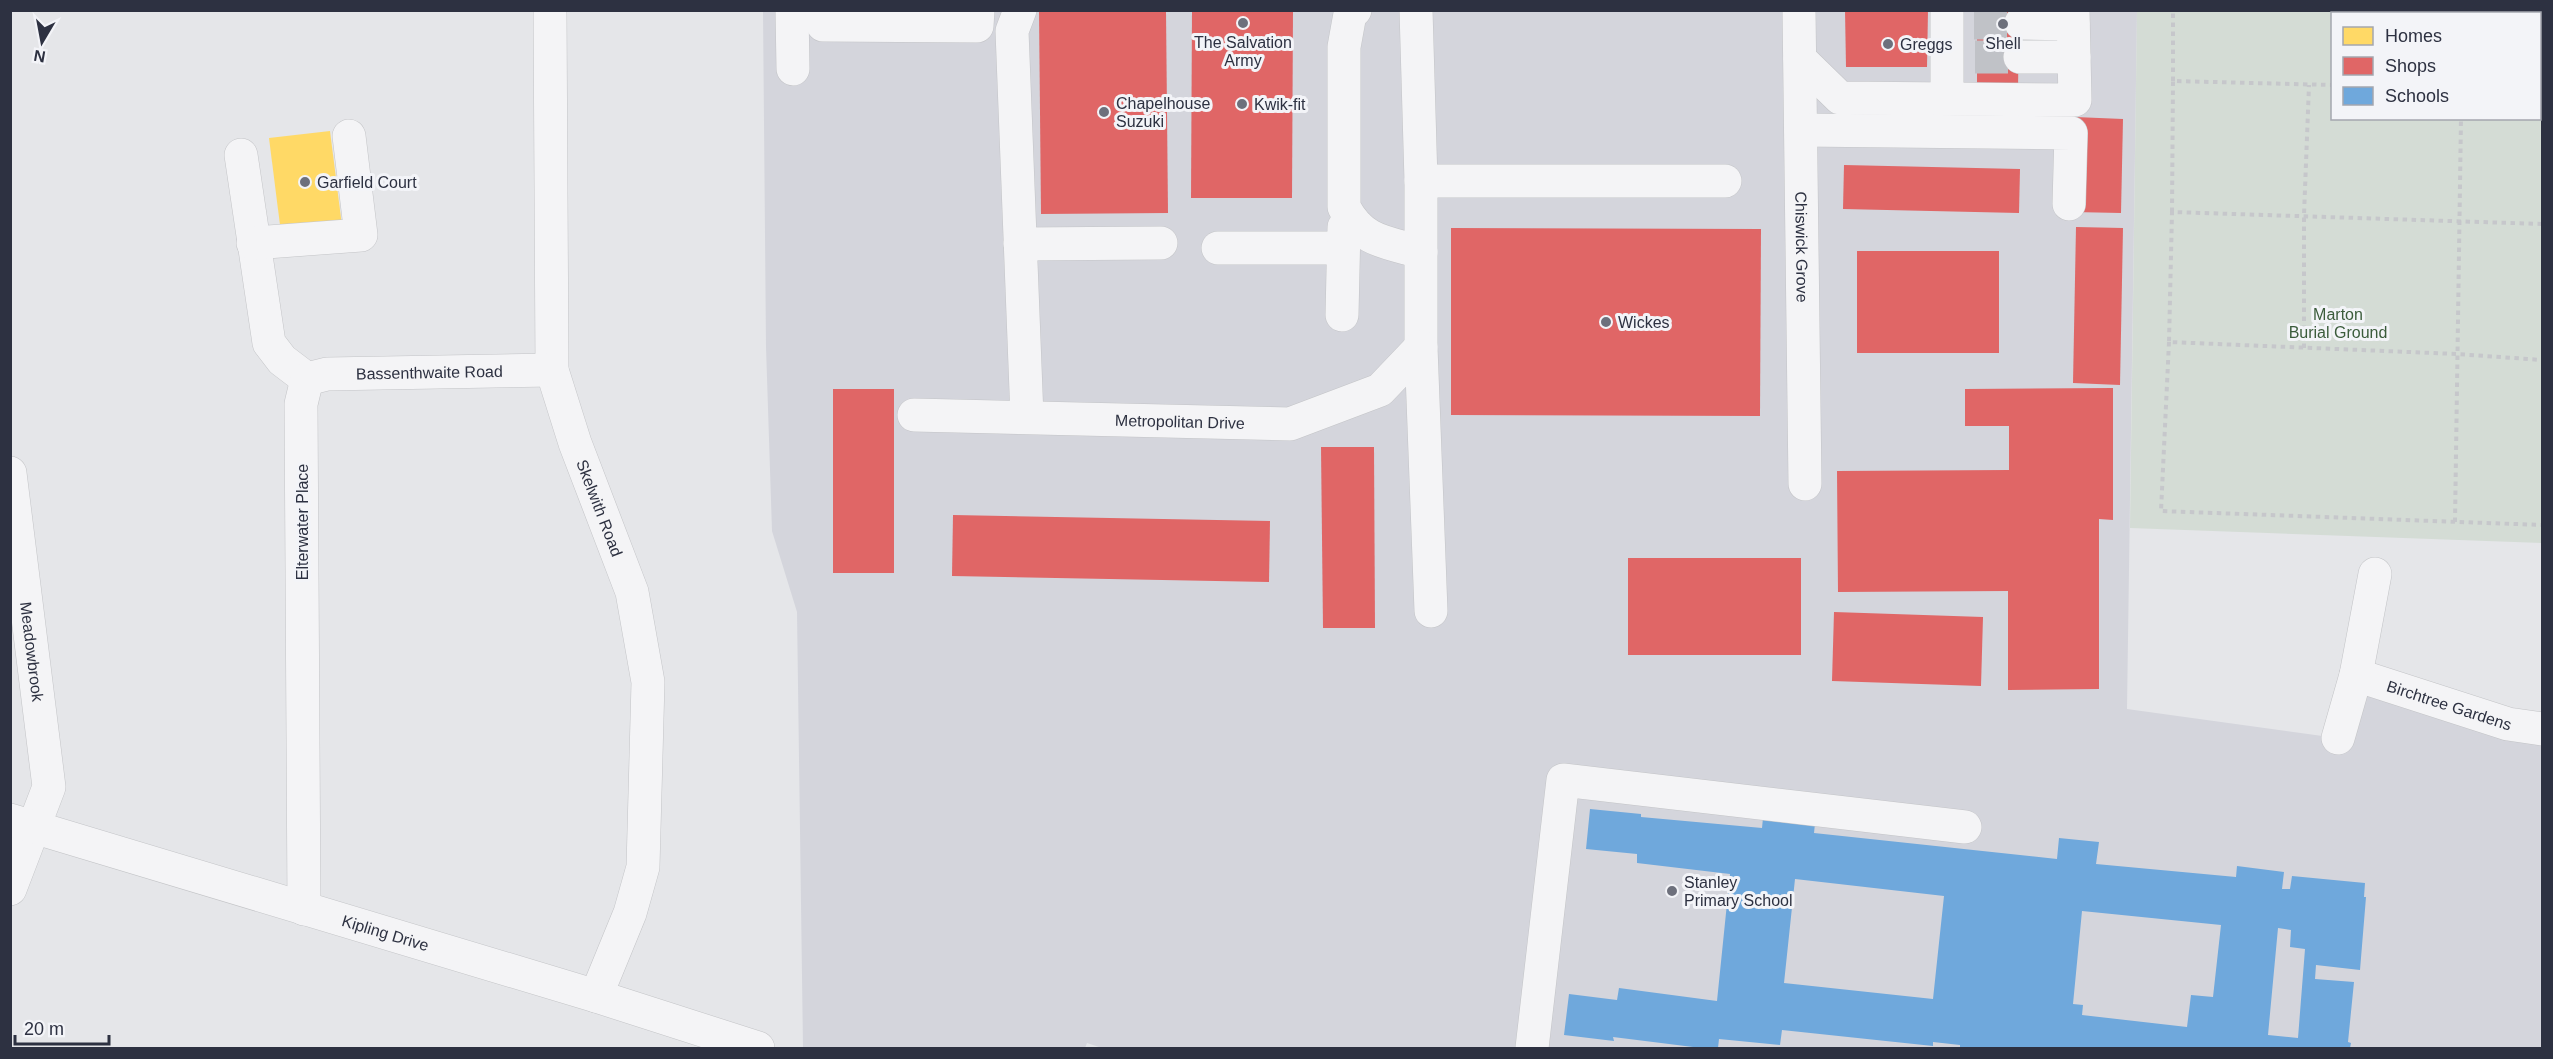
<svg xmlns="http://www.w3.org/2000/svg" width="2553" height="1059" font-family="Arial,sans-serif">
<style>
.built{fill:#d4d5dc}
.green{fill:#d4dcd5;fill-rule:evenodd}
.homes{fill:#ffd966}
.shops{fill:#e06666}
.schools{fill:#6fa8dc;fill-rule:evenodd}
.lines{fill:none;stroke-linecap:round;stroke-linejoin:round}
.minor-tunnel{stroke:#c0c2c7;stroke-width:33;stroke-dasharray:33 16;stroke-linecap:butt}
.minor-casing{stroke:#c3c4c7;stroke-width:34}
.path{stroke:#c6c7cb;stroke-width:4;stroke-dasharray:4.5 4.5;stroke-linecap:butt}
.minor{stroke:#f4f4f6;stroke-width:33}
.poi-dot{fill:#6d707c;stroke:#f3f4f8;stroke-width:2}
.labels{text-anchor:middle;stroke-width:6;stroke-linejoin:round;paint-order:stroke}
.poi-label{font-size:16px;fill:#2d3141;stroke:#f3f4f8;text-anchor:start}
.street-label{font-size:16px;fill:#2d3141;stroke:#f3f4f8}
.park-label{font-size:16px;fill:#3b5c3b;stroke:#f3f4f8}
</style>
<rect width="100%" height="100%" fill="#e5e6e9"/>
<path class="built" d="M763,11H2137L2127,709L2337,738L2356,675L2542,729V1048H1102L1087,1043L1085,1048H803L797,612L772,531L766,347Z"/>
<path class="green" d="M2137,11H2542V543L2130,528ZM2332,14H2540V118H2332Z"/>
<path class="homes" d="M330,131L342,226L281,233L269,138Z"/>
<g class="shops">
<path d="M1192,10H1293L1292,198H1191Z"/>
<path d="M1845,10H1928L1927,67H1846Z"/>
<path d="M1977,10H2019L2018,91L1977,90Z"/>
<path d="M1039,11H1166L1168,213L1041,214Z"/>
<path d="M2075,117L2123,119L2121,213L2073,212Z"/>
<path d="M1844,165L2020,169L2019,213L1843,209Z"/>
<path d="M2076,227L2123,228L2120,385L2073,383Z"/>
<path d="M1451,228L1761,229L1760,416L1451,415Z"/>
<rect x="1857" y="251" width="142" height="102"/>
<path d="M2113,388V520L2099,519V689L2008,690V591L1838,592L1837,471L2009,470V426H1965V389Z"/>
<rect x="833" y="389" width="61" height="184"/>
<path d="M1321,447H1374L1375,628H1323Z"/>
<path d="M953,515L1270,521L1269,582L952,576Z"/>
<rect x="1628" y="558" width="173" height="97"/>
<path d="M1834,612L1983,617L1981,686L1832,681Z"/>
</g>
<path class="schools" d="M1764,808L1816,814L1814,833L2057,859L2059,838L2099,842L2096,864L2236,877L2237,866L2284,872L2282,889H2290L2292,876L2365,883L2364,897H2366L2360,970L2316,965L2315,979L2354,982L2348,1042L2351,1043L2350,1048H1960V1045L1933,1042V1046L1782,1030L1780,1045L1719,1039L1718,1048H1701L1613,1037L1614,1041L1564,1035L1569,994L1617,1000L1619,988L1717,1001L1730,874L1637,863V854L1586,849L1590,809L1641,814V817L1762,828ZM1795,879L1944,896L1933,999L1784,983ZM2082,911L2221,925L2213,997L2191,995L2187,1027L2082,1015L2083,1005L2073,1004ZM2278,928L2291,930L2290,947L2305,949L2298,1038L2268,1035Z"/>
<g class="lines">
<g class="minor-tunnel">
<path d="M1974,23H2021"/>
<path d="M1975,57H2020"/>
</g>
<defs>
<g id="minor">
<path id="s1" d="M550,10L552,370L575,443L632,592L648,682L643,867L630,913L596,996"/>
<path d="M792,10L793,69"/>
<path d="M822,10L823,25L977,26L978,10"/>
<path d="M1020,10L1012,31L1027,417"/>
<path d="M1355,10L1350,14L1344,47V207C1362,242 1386,242 1421,252"/>
<path d="M1416,10L1421,181V347L1431,611"/>
<path id="s2" d="M1799,10L1805,484"/>
<path d="M2021,23L2073,24"/>
<path d="M2020,57H2074"/>
<path d="M1800,59L1840,98L2075,100L2073,10"/>
<path d="M1947,99V10"/>
<path d="M1801,130L2071,133L2069,204"/>
<path d="M241,155L269,343L282,360L307,379"/>
<path d="M1421,181H1725"/>
<path d="M253,243L361,235L349,136"/>
<path d="M1020,244L1161,243"/>
<path d="M1218,248H1343"/>
<path d="M1342,315L1344,227"/>
<path id="s3" d="M307,379L327,374L552,370"/>
<path id="s4" d="M914,415L1290,424L1380,390L1421,347"/>
<path id="s5" d="M10,473L49,787L10,889"/>
<path id="s6" d="M2356,675L2508,724L2542,729"/>
<path d="M2338,738L2356,675L2375,574"/>
<path id="s7" d="M10,820L596,996L758,1048"/>
<path d="M304,909L301,404L307,379"/>
<path d="M1532,1048L1563,780L1965,827"/>
</g>
</defs>
<use href="#minor" class="minor-casing"/>
<g class="path">
<path d="M2173,81V10"/>
<path d="M2540,91H2542"/>
<path d="M2172,212L2173,81L2332,85"/>
<path d="M2542,224L2172,212L2169,342L2457,354L2542,360"/>
<path d="M2169,342L2161,511L2542,525"/>
<path d="M2304,348V215L2309,85"/>
<path d="M2455,522L2461,118"/>
</g>
<use href="#minor" class="minor"/>
</g>
<g class="poi-dot">
<circle cx="1243" cy="23" r="6"/>
<circle cx="2003" cy="24" r="6"/>
<circle cx="1888" cy="44" r="6"/>
<circle cx="1242" cy="104" r="6"/>
<circle cx="1104" cy="112" r="6"/>
<circle cx="305" cy="182" r="6"/>
<circle cx="1606" cy="322" r="6"/>
<circle cx="1672" cy="891" r="6"/>
</g>
<g class="labels">
<g class="poi-label">
<text x="1243" y="48" text-anchor="middle">The Salvation<tspan x="1243" dy="18">Army</tspan></text>
<text x="2003" y="49" text-anchor="middle">Shell</text>
<text x="1900" y="50">Greggs</text>
<text x="1116" y="109">Chapelhouse<tspan x="1116" dy="18">Suzuki</tspan></text>
<text x="1254" y="110">Kwik-fit</text>
<text x="317" y="188">Garfield Court</text>
<text x="1618" y="328">Wickes</text>
<text x="1684" y="888">Stanley<tspan x="1684" dy="18">Primary School</tspan></text>
</g>
<g class="street-label">
<text dy="6" stroke="none"><textPath href="#s2" startOffset="237">Chiswick Grove</textPath></text>
<text dy="6" stroke="none"><textPath href="#s3" startOffset="123">Bassenthwaite Road</textPath></text>
<text dy="6" stroke="none"><textPath href="#s4" startOffset="266">Metropolitan Drive</textPath></text>
<text dy="6" stroke="none"><textPath href="#s1" startOffset="506">Skelwith Road</textPath></text>
<text transform="translate(302 522) rotate(-90)" y="6">Elterwater Place</text>
<text dy="6" stroke="none"><textPath href="#s5" startOffset="180">Meadowbrook</textPath></text>
<text dy="6" stroke="none"><textPath href="#s6" startOffset="98">Birchtree Gardens</textPath></text>
<text dy="6" stroke="none"><textPath href="#s7" startOffset="392">Kipling Drive</textPath></text>
</g>
<g class="park-label">
<text x="2338" y="320">Marton<tspan x="2338" dy="18">Burial Ground</tspan></text>
</g>
</g>
<rect width="2553" height="1059" fill="none" stroke="#2d3141" stroke-width="24"/>
<rect x="2331" y="12" width="210" height="108" fill="#f3f4f8" stroke="#a4a6af" stroke-width="1.5"/>
<rect x="2343" y="27" width="30" height="18" fill="#ffd966" stroke="#a4a6af" stroke-width="1.5"/>
<text x="2385" y="42" font-size="18" fill="#2d3141">Homes</text>
<rect x="2343" y="57" width="30" height="18" fill="#e06666" stroke="#a4a6af" stroke-width="1.5"/>
<text x="2385" y="72" font-size="18" fill="#2d3141">Shops</text>
<rect x="2343" y="87" width="30" height="18" fill="#6fa8dc" stroke="#a4a6af" stroke-width="1.5"/>
<text x="2385" y="102" font-size="18" fill="#2d3141">Schools</text>
<g transform="translate(42 42) rotate(190)" stroke="#f3f4f8" stroke-width="4.5" paint-order="stroke">
<path d="M0-4.5L10 22L0 15L-10 22Z" fill="#2d3141"/>
<text y="-9" font-size="16" font-weight="bold" text-anchor="middle" fill="#2d3141">N</text>
</g>
<path d="M15 1035v9h94v-9" fill="none" stroke="#2d3141" stroke-width="3"/>
<text x="24" y="1035" font-size="18" fill="#2d3141" stroke="#f3f4f8" stroke-width="4.5" paint-order="stroke">20 m</text>
</svg>
